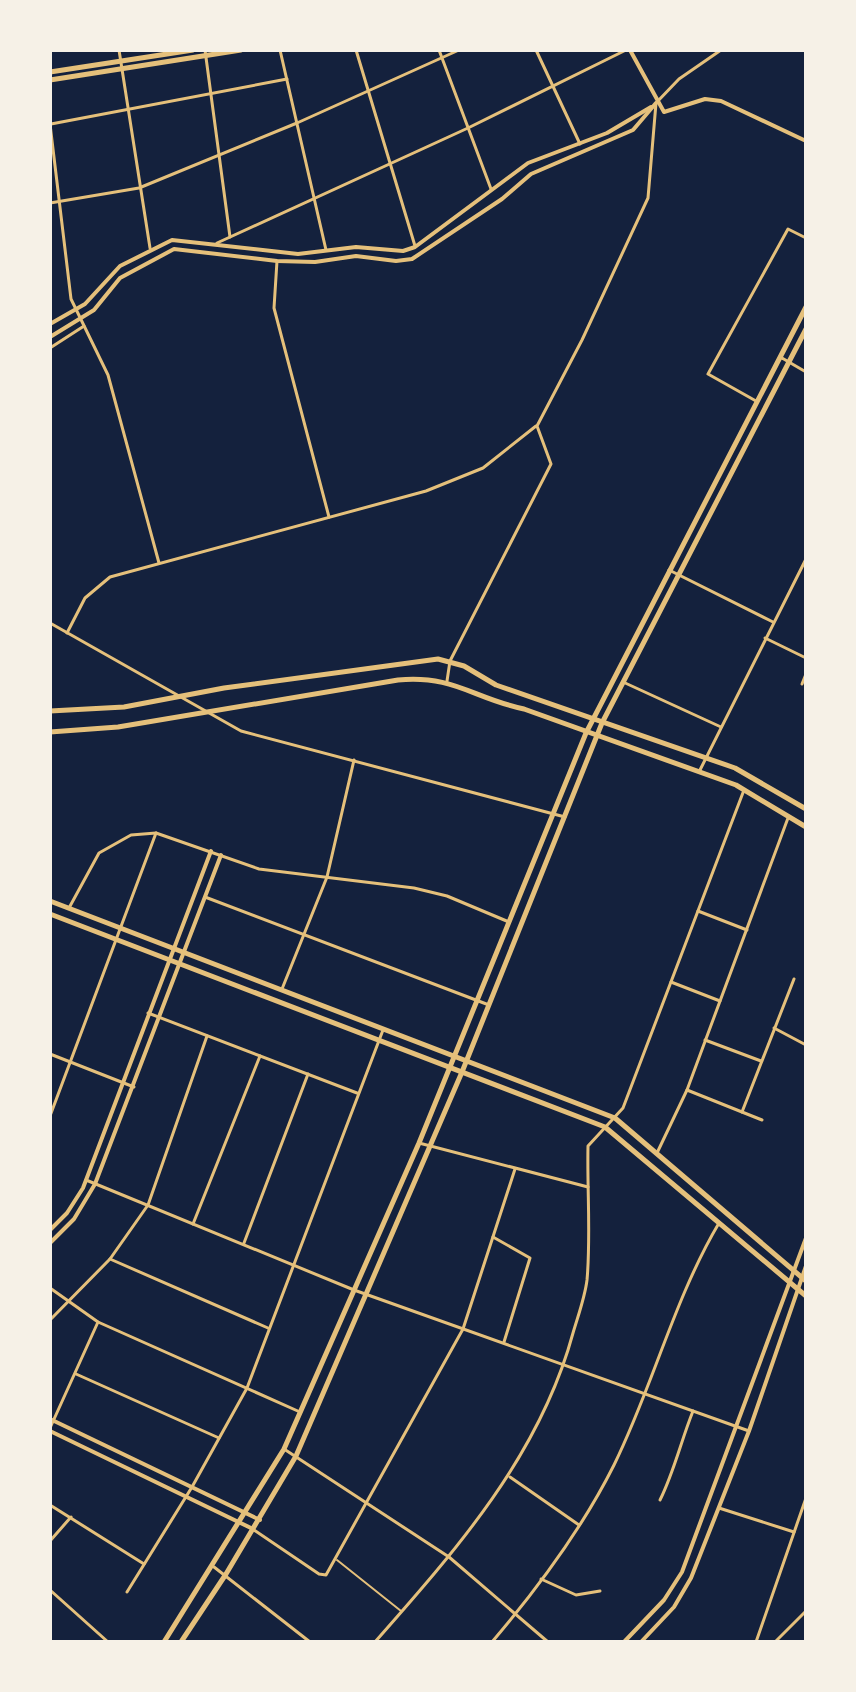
<svg xmlns="http://www.w3.org/2000/svg" width="856" height="1692" font-family="'Fira Sans',sans-serif">
<style>
.lines{fill:none;stroke-linecap:round;stroke-linejoin:round}
.pedestrian{stroke:#e5c07b;stroke-width:2}
.minor{stroke:#e5c07b;stroke-width:3}
.tertiary{stroke:#e5c07b;stroke-width:4}
.secondary{stroke:#e5c07b;stroke-width:5}
.primary{stroke:#e5c07b;stroke-width:5}
</style>
<rect width="100%" height="100%" fill="#14213d"/>
<g class="lines">
<path class="pedestrian" d="M337,1560L401,1611"/>
<g class="minor">
<path d="M119,50L150,248"/>
<path d="M205,50L230,237"/>
<path d="M280,50L326,250"/>
<path d="M356,50L415,246"/>
<path d="M439,50L491,189"/>
<path d="M536,50L580,144"/>
<path d="M50,124L71,299L108,375L159,563"/>
<path d="M51,124L287,79"/>
<path d="M50,203L139,188L297,123L459,50"/>
<path d="M217,243L468,128L626,50"/>
<path d="M277,261L274,308L329,517"/>
<path d="M50,348L84,326"/>
<path d="M782,358L806,372"/>
<path d="M756,401L708,374L788,229L806,238"/>
<path d="M669,570L773,622"/>
<path d="M50,623L241,731L565,817"/>
<path d="M67,633L85,598L110,577L426,491L483,468L536,426"/>
<path d="M765,638L806,658"/>
<path d="M447,681L450,661L551,464L537,426L582,340L648,198L656,103L679,79L721,50"/>
<path d="M623,682L721,727"/>
<path d="M802,684L806,674"/>
<path d="M700,770L806,559"/>
<path d="M205,897L489,1005"/>
<path d="M69,908L99,853L131,835L156,833L259,869L414,888L447,896L509,922"/>
<path d="M698,911L747,930"/>
<path d="M671,982L720,1001"/>
<path d="M282,989L327,877L354,760"/>
<path d="M148,1013L357,1093"/>
<path d="M774,1028L806,1045"/>
<path d="M705,1040L761,1061"/>
<path d="M50,1054L134,1087"/>
<path d="M687,1090L762,1120"/>
<path d="M742,1112L794,979"/>
<path d="M50,1116L156,833"/>
<path d="M419,1143L588,1187"/>
<path d="M657,1153L687,1090L788,818"/>
<path d="M86,1180L354,1290L749,1431"/>
<path d="M193,1224L260,1056"/>
<path d="M493,1237L530,1258L504,1342"/>
<path d="M244,1243L308,1074"/>
<path d="M110,1259L268,1328"/>
<path d="M50,1288L98,1322L300,1412"/>
<path d="M50,1320L110,1259L148,1205L207,1036"/>
<path d="M76,1374L219,1438"/>
<path d="M50,1428L98,1322"/>
<path d="M284,1449L449,1557L548,1642"/>
<path d="M510,1477L579,1525"/>
<path d="M660,1500C674,1472 681,1441 693,1411"/>
<path d="M50,1505L144,1564"/>
<path d="M719,1508L794,1532"/>
<path d="M254,1530L319,1574L326,1575L463,1329L515,1169"/>
<path d="M50,1541L71,1517"/>
<path d="M214,1567L310,1642"/>
<path d="M541,1579L576,1595L600,1591"/>
<path d="M50,1590L108,1642"/>
<path d="M127,1592L192,1487L247,1388L383,1030"/>
<path d="M375,1642C457,1549 540,1455 573,1333C578,1316 585,1297 587,1280C591,1236 587,1190 588,1146L623,1108L744,790"/>
<path d="M492,1642C538,1588 582,1529 614,1465C653,1386 674,1299 719,1223"/>
<path d="M756,1642L806,1498"/>
<path d="M775,1642L806,1611"/>
</g>
<g class="tertiary">
<path d="M630,50L664,112L705,99L721,101L806,141"/>
<path d="M50,324L85,304L120,266L172,240L298,254L356,247L403,251L415,247L528,163L607,133L651,107"/>
<path d="M50,337L94,310L120,278L174,249L277,261L315,262L356,256L396,261L412,259L502,199L531,174L633,130L656,103"/>
<path d="M50,1230L67,1213L83,1188L211,851"/>
<path d="M50,1243L74,1219L95,1184L221,855"/>
<path d="M50,1419L260,1520"/>
<path d="M50,1431L253,1529"/>
<path d="M624,1642L664,1600L682,1572L806,1238"/>
<path d="M641,1642L674,1607L691,1578L749,1431L806,1266"/>
</g>
<g class="secondary">
<path d="M50,711L124,707L224,688L438,659L464,666L496,685L735,768L806,809"/>
<path d="M50,732L118,727L398,680C455,675 472,698 524,709L736,785L806,827"/>
<path d="M164,1642L284,1449L419,1143L586,733L806,307"/>
<path d="M181,1642L226,1574L296,1456L462,1072L602,723L806,329"/>
</g>
<g class="primary">
<path d="M50,72L193,50"/>
<path d="M50,80L241,50"/>
<path d="M50,901L615,1118L806,1281"/>
<path d="M50,914L605,1127L806,1296"/>
</g>
</g>
<rect width="856" height="1692" fill="none" stroke="#f6f1e7" stroke-width="104"/>
</svg>
